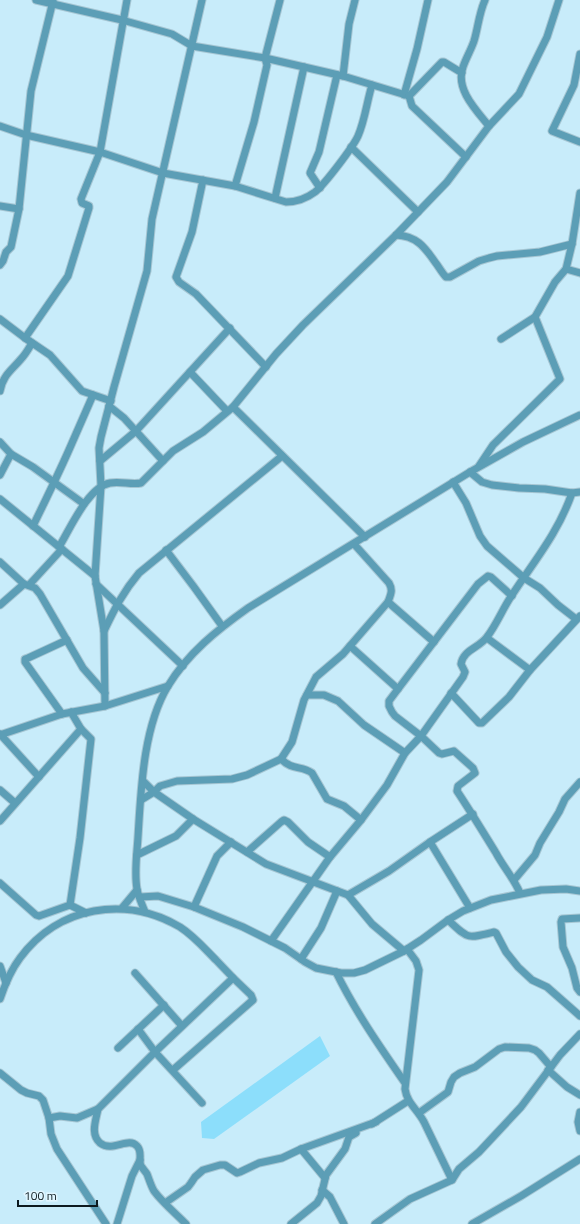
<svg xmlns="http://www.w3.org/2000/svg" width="580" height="1224" font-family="'Titillium Web',sans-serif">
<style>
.green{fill:#8cdefb}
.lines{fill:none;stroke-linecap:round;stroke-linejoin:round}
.minor-casing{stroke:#a6c6d3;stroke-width:9}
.minor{stroke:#5c9eb6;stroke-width:7}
</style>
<rect width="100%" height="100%" fill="#c8ecfa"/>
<path class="green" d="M320,1036L330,1056L214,1139L202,1138L201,1122Z"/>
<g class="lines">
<defs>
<g id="minor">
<path d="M36,0L122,20L172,34L192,46L265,58L343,76L409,96"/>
<path d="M485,0C479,13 478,28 474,41C471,50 466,58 463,67C455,89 476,110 489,126"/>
<path d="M580,54L574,85L552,131L580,142"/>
<path d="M343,76L349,24L355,0"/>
<path d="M404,95L417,49L428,0"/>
<path d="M409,96L412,106L466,157"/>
<path d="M409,96L442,62H444L462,73"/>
<path d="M0,126L26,135L100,152L163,173L235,186L286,202C296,202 307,198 315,192C325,184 353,147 358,136C365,120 367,101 372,85"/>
<path d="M351,147L418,212"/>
<path d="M203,180L192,232L176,277L179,282L196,294L266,367"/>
<path d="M235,186L254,122L267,65L265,58L280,0"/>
<path d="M320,188L310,173L319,152L337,75"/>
<path d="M275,198L304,67"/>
<path d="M0,206L19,209"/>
<path d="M396,235C416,236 424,246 435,262C439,267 442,273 446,277H450L479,261L489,258L497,256L540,252L572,244"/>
<path d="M0,265L3,261L6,252L11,247L19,209L31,91L53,1"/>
<path d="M566,269L580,273"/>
<path d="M0,319L25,338L50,355L82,391L111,401"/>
<path d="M25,338L68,276L89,208V206L82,203L81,199L100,152L127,0"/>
<path d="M501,339L535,317L555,282L566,269L572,244L580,193"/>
<path d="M190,372L227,411"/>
<path d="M0,391C3,375 11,371 21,359C26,354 29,348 32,343"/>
<path d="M109,406L124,418L163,461"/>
<path d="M233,407L365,537"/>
<path d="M0,442L11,454L33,467L84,504"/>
<path d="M100,461L136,431L230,328"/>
<path d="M479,466L493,445L560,379L535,317"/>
<path d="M470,472L482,482L492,485L519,488L545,489L572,493L580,492"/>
<path d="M0,475L11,454"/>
<path d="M453,482L466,503L480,536L487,546L524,578L540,588L558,605L576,619"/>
<path d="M0,499L95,576"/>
<path d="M33,526C46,499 60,471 72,443C79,427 86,411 93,395"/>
<path d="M59,547C70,529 88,487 110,483C121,481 131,485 141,483L173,451L203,432L233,407L276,354L303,325L396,235L447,182L489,126L519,94L547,37L559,0"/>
<path d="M166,550L194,587L222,626"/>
<path d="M0,562L24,584L35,588L40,594L83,668L105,693"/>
<path d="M96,584L183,666"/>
<path d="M29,585L62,549"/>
<path d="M512,596L491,577L488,576L478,584L398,689L389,701V706L392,712L395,716L421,736L439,753L442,754L454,751L473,768L475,773L458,786L457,791C471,812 483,832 496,853C504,868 513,877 520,893"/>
<path d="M388,602L434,642"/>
<path d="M0,605L24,584"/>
<path d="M104,631C115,608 123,592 139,573L282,456"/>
<path d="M487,638L530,670"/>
<path d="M350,646L398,689"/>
<path d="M451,693L479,723H482L509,697L530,670L580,616"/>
<path d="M307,695H324L338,701L364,725L405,753"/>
<path d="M105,706L104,631L95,576L101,486L99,448L101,437L114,387L147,271L152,219L202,0"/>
<path d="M62,714L25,662V659L28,658L67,640"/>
<path d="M0,734L39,777"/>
<path d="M0,735L62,714L105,706L168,686"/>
<path d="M281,759C293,771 301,765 312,773L327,799L344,806L361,820"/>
<path d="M143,781L154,792L193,819L266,864L348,895L372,924L404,951"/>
<path d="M0,790L15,803"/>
<path d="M141,800L154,792L160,786L177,781L232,779L247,775L281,759L292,742L304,700L316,677L343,654L388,602C391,594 393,590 389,583L354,544"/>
<path d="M0,821L81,729"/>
<path d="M430,842L470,908"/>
<path d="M247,852L281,822L284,820L288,822L308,842L330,857"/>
<path d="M137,855L176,836L193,819"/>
<path d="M514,880L535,855L540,843L559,812L565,799L580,782"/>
<path d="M0,883L36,915L39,916L70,905L86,913"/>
<path d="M348,895L389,871L430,842L473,814"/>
<path d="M140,897L158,896L194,907L243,927L285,948L305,962L316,968L341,973H354L365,970L404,951L421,940L448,920L463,911L491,900L541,890L566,889L580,891"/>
<path d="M70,905L80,838L91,739L81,729L71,712"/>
<path d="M194,907L217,856L231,842"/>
<path d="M122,908L137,890"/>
<path d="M145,912C142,904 138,896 137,889C134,872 137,854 138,837C141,790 143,727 168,686C188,653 217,630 248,608L470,472L523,442L580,415"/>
<path d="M580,918L562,919L561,922L563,947L572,968L577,988L580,992"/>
<path d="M448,920C469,939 466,939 494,932L496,933L506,952L518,967L532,980L547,987L580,1016"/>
<path d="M271,941L330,857L361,820L387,785L405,753L421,736L463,677L465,672L461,664C463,650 479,648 487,637C497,624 503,608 512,595C535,560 558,533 572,493"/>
<path d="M407,949L416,961L419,970L405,1089C407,1103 417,1109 424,1122L452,1180"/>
<path d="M301,959L321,928L337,891"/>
<path d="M0,966L6,983"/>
<path d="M336,972C355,1011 380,1047 405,1083"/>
<path d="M135,973L182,1026"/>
<path d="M0,999C5,984 11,970 20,958C58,906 126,895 180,927C194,936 205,949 216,960C227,972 239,984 251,995L253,1000L173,1070"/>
<path d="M138,1029L155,1052L202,1103"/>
<path d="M118,1048L164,1005"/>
<path d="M548,1070L567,1087L580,1095"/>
<path d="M0,1073L21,1090L27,1093L39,1096L43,1100L49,1118L51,1134L57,1149L106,1224"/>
<path d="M98,1109C96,1120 90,1134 100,1143C113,1153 128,1136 137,1146C143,1152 138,1160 141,1166C143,1169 145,1171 147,1174C149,1179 151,1186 154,1191C162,1202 176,1214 186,1224"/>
<path d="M580,1112L578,1122L580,1131"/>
<path d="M419,1113L448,1092L451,1082L454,1077L460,1073L475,1067L499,1049L505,1047L529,1048L535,1050L539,1053L551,1067"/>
<path d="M49,1118L60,1116L77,1118L98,1109L155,1052L233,978"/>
<path d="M372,1124L408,1101"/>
<path d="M301,1149L325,1178"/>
<path d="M322,1190L330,1197L344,1224"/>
<path d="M165,1203L188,1187L191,1183L195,1177L203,1170L220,1165H225L237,1173L240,1172L259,1163L282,1158L301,1149L376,1122"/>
<path d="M117,1224L132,1176L140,1160"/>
<path d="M291,1224L317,1203L321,1196L326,1175L345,1149L349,1137L356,1133"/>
<path d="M375,1224L410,1199L452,1180L459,1169L479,1152L521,1107L560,1055L580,1034"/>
<path d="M472,1224L521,1196L580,1159"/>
</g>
</defs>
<use href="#minor" class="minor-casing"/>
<use href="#minor" class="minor"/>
</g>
<path d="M18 1200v6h79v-6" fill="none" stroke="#0d1a1f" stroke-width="2"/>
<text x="24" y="1200" font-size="12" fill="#0d1a1f" stroke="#e1f6ff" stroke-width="3" paint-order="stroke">100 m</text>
</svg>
